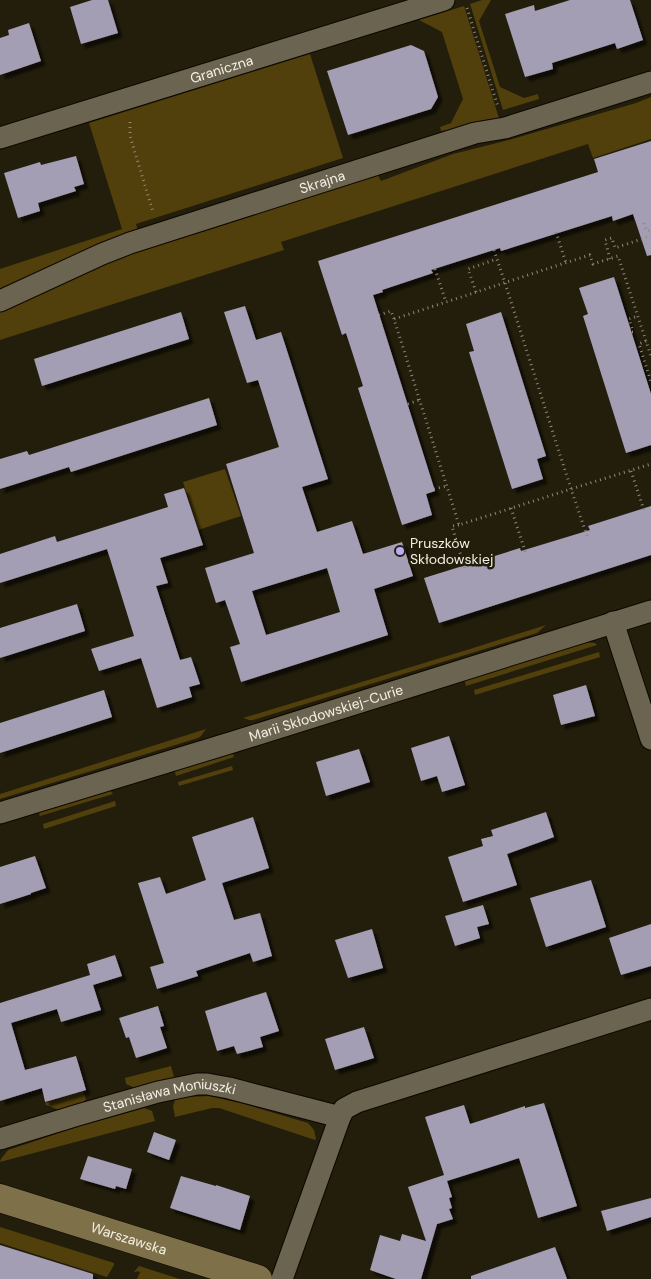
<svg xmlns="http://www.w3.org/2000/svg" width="651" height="1279" font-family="'DM Sans',sans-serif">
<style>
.green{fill:#51400b}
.building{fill:#a39eb4;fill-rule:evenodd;filter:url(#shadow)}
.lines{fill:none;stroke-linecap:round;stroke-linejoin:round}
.street-casing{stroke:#0d0700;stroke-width:23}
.secondary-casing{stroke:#0d0700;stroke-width:29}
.path{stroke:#8d8879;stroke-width:3;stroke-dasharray:1 4;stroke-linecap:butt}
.street{stroke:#6b6450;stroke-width:21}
.secondary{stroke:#7e714a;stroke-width:28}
.poi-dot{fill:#bcaaf5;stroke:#231d0b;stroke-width:2}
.labels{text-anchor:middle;stroke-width:5;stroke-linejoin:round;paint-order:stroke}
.street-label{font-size:14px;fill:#f4efe4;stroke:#231d0b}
.poi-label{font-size:14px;fill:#f4efe4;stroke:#231d0b;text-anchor:start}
</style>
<defs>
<filter id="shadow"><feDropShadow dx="4.5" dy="4.5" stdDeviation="1" flood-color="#0009"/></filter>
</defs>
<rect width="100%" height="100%" fill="#231d0b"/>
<g class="green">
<path d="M482,0H491L479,21L500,87L524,98L538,94L539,99L503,110L470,4Z"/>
<path d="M464,6L499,118L474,126L441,131L440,127L451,123L463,99L442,32L419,20Z"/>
<path d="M310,54L343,158L136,224L139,234L0,292V269L122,229L89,123Z"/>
<path d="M651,97V139L593,158L588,144L281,242L284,250L0,340V308L91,267L375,170L381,181L453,154L505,141L636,103Z"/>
<path d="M225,469L241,516L198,530L183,482Z"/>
<path d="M546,625L537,633L253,720H249L243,718L470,649Z"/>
<path d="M585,642L595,643L597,645L466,686L464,679Z"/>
<path d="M599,652L600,657L475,695L474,690Z"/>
<path d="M206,729L201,736L198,738L0,799V794Z"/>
<path d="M229,752L233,754L234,757L176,776L175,772L176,769Z"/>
<path d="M232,766L233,770L179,786L178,782Z"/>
<path d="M110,790L113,794L40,816L39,814L40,812Z"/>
<path d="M115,801L116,806L44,829L43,824Z"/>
<path d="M171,1066L174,1077L135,1088L126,1084L125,1078Z"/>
<path d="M83,1091L86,1099L83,1103L59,1110L46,1105L45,1103Z"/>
<path d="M209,1096L244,1104L308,1123L314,1130L316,1139L315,1140L219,1108H212L175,1117L173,1106L175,1100L184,1097Z"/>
<path d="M144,1108L152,1111L155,1121L0,1162L1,1159L8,1150L77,1127Z"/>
<path d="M0,1227L114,1263V1265L107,1277L0,1243Z"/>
<path d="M139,1266L180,1279H137L140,1272L137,1271L136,1272H134Z"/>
</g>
<g class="building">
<path d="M92,0H108L118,33L81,44L70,7Z"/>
<path d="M570,0H630L643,40L617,49L615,43L552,63L553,69L525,77L505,14L534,5L535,11Z"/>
<path d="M29,23L41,61L0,75V38L9,35L8,30Z"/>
<path d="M411,45L424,51L438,97L431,109L348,135L327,71Z"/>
<path d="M651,141V255L647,256L633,214L613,221L612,216L501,251L500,248L431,270L433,273L382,290L383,292L373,295L435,491L426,494L432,515L402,525L358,388L363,386L346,333L342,335L318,261L598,172L594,159Z"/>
<path d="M76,156L84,184L74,187L76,191L38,203L40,211L18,218L4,173L40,162L41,165Z"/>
<path d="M614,277L651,394V445L626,453L583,316L588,314L579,288Z"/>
<path d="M245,306L256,340L281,332L290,360L328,479L302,487L317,532L352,521L363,554L402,542L413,576L374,589L388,635L241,682L230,647L240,644L225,600L216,603L205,568L254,553L226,464L279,447L258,380L247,383L224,312ZM327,568L340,612L266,635L252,591Z"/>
<path d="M181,312L189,339L42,386L34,359Z"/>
<path d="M501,312L546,456L537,459L543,479L512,489L469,352L474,351L466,324Z"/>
<path d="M209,398L217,425L71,472L69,467L0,489V459L27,451L29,455Z"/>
<path d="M184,488L203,545L160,558L168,583L156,586L180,660L191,657L200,684L189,687L192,697L157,708L141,658L99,671L91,649L134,636L107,549L0,583V554L55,536L57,542L168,507L164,494Z"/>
<path d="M651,506V555L439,623L424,578L520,548L521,551L590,530L588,526Z"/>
<path d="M77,604L85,631L0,658V628Z"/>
<path d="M586,685L595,716L561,725L553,695Z"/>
<path d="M104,690L112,717L0,753V723Z"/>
<path d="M449,736L465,785L442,792L437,776L421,781L411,748Z"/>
<path d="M359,749L370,782L326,796L316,762Z"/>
<path d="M546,812L554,837L507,854L517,885L463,902L448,857L483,846L481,839L493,836L491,830Z"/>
<path d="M253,817L269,868L222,883L234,920L260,913L272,956L253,962L250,953L196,971L198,976L157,989L150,967L164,963L138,883L160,877L166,894L206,880L192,837Z"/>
<path d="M35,856L46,888L31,893V894L0,904V867Z"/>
<path d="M591,880L606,927L546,947L530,898Z"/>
<path d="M483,905L489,924L477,927L480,938L455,946L445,916Z"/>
<path d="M651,924V966L621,975L609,938Z"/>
<path d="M372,929L383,968L348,978L335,940Z"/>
<path d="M115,955L122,976L93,985L92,982L101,1010L61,1022L57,1009L11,1023L25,1070L76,1056L86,1090L45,1102L42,1088L0,1101V1003L90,975L87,964Z"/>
<path d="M266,992L279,1031L260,1037L263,1047L237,1054L234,1046L217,1051L205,1011Z"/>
<path d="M158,1006L164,1026L160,1027L167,1048L136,1058L129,1037L126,1038L119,1018Z"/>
<path d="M364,1027L374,1058L335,1070L325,1039Z"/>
<path d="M544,1103L577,1206L538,1218L519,1158L447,1181L452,1197L449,1198L452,1208L449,1209L453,1219L437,1224L421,1279H396L370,1270L380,1235L400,1241L402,1234L426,1241L408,1187L444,1175L425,1117L464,1105L470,1124L525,1106V1108Z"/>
<path d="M154,1132L176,1140L169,1160L147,1152Z"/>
<path d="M88,1156L132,1169L126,1189L116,1186L115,1189L80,1179Z"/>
<path d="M181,1176L216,1186V1185L250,1196L240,1230L170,1208Z"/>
<path d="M651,1198V1217L607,1231L601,1211Z"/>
<path d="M0,1245L93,1274V1279H0Z"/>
<path d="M555,1247L567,1279H471V1276Z"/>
</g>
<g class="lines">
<defs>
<g id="street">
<path id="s1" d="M0,138L444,0"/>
<path id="s2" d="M0,301L102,254L130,243L475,133L505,128L651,82"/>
<path d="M613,622L651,739"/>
<path id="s3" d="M0,813L233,742L651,611"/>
<path id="s4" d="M0,1139L78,1115L158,1092L197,1084H207L229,1088L340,1117"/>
<path d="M282,1279L340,1117L344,1109L357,1102L651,1009"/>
</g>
<g id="secondary">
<path id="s5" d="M0,1198L258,1279"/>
</g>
</defs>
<use href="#street" class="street-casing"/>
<use href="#secondary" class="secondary-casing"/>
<g class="path">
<path d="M467,8L498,107"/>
<path d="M130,122V136L153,212"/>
<path d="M644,223L647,231L651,230"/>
<path d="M556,232L566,263"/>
<path d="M494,250L505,283L571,489L459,525L394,319C459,298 524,276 590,255L593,264L618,256L651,356"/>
<path d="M610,259L605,240L612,238L615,248L651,236"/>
<path d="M435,269L446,302"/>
<path d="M476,292L468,269L497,259"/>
<path d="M379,315L391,311L394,319"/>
<path d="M632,332H633L629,319L638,316"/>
<path d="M646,341L639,344L651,382"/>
<path d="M408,404L419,400"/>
<path d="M631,471L644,510"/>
<path d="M434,489L447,486"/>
<path d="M511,508L526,554"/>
<path d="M459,525L452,526L465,570"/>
<path d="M587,536L571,489L651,464"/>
</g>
<use href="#street" class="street"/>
<use href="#secondary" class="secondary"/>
</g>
<circle class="poi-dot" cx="400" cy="551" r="5"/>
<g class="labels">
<g class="street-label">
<text dy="5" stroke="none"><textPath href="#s1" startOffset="232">Graniczna</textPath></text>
<text dy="5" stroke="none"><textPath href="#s2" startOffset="344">Skrajna</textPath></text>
<text dy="5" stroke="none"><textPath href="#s3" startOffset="341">Marii Skłodowskiej-Curie</textPath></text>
<text dy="5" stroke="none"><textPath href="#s4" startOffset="176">Stanisława Moniuszki</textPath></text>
<text dy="5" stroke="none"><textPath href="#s5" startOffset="135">Warszawska</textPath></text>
</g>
<g class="poi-label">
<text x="410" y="548">Pruszków<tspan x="410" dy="16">Skłodowskiej</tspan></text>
</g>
</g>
</svg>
